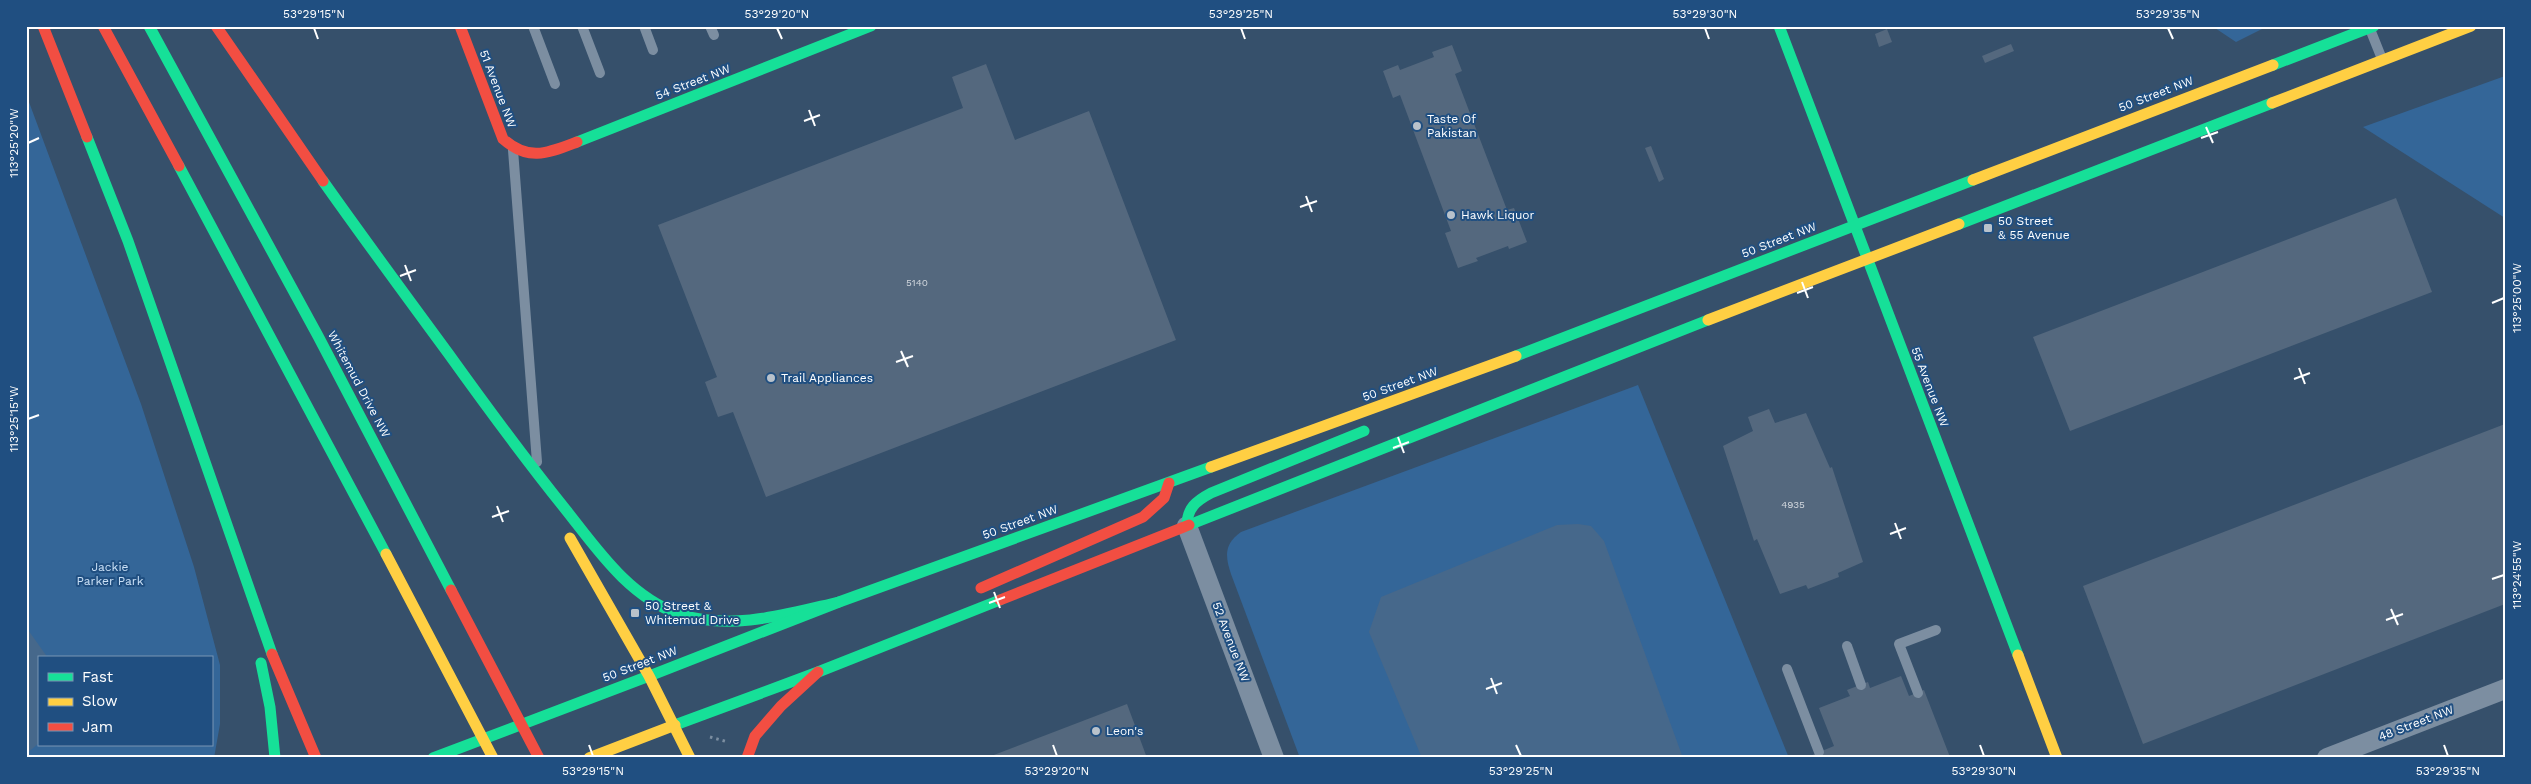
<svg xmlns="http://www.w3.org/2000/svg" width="2531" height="784" font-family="'Work Sans',sans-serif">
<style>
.green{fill:#346698;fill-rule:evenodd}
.water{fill:#46688b}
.building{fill:#54687e}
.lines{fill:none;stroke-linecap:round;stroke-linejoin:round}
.path{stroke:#7c8ea1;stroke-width:3;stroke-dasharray:2.5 4;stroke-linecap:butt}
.lane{stroke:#7c8ea1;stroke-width:10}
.street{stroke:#7c8ea1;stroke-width:20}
.fast{stroke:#16e098;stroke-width:11}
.slow{stroke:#ffcf43;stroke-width:11}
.jam{stroke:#f24e42;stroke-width:11}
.ticks{fill:none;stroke:#fff;stroke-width:2}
.poi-dot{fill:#b9c2cb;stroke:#204f81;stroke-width:2}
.labels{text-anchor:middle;stroke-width:4;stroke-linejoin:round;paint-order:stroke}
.number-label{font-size:10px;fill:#d4d9df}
.street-label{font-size:12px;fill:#fff;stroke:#204f81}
.poi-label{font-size:12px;fill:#fff;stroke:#204f81;text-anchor:start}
.park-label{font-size:12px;fill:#cae0f6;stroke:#204f81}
.neatline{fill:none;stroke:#fff;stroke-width:2}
.ticks-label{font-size:12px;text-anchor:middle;fill:#fff}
</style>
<rect width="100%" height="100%" fill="#36506b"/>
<g class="green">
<path d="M2212,26H2268L2236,42Z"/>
<path d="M2505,76V218L2363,127Z"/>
<path d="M26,94L141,404L194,567L220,665V724L214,758H26ZM39,658H211V745H39Z"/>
<path d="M1638,385L1789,758H1300L1231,574C1225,556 1224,544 1241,532Z"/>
</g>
<g class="water">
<path d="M1578,524L1591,526L1604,541L1683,758H1422L1369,632L1381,597L1557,525Z"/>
<path d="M26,627L48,658H39V743L26,754Z"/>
</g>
<g class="building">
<path d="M1887,29L1892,42L1879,47L1875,34Z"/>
<path d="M2011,44L2014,51L1985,63L1982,56Z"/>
<path d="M1452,45L1462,71L1455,74L1507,210L1514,208L1527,242L1509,249L1508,246L1476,258L1478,261L1458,268L1445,233L1451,231L1400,95L1393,98L1383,71L1398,65L1400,70L1434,57L1432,52Z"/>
<path d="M986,64L1015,140L1089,111L1176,340L766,497L733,412L718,417L705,382L717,377L658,225L963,108L952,77Z"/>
<path d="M1651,146L1664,179L1659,182L1645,148Z"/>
<path d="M2396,198L2432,292L2070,431L2033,337Z"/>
<path d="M1769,409L1775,423L1806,413L1830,468L1832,467L1863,562L1838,573L1839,577L1808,589L1806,585L1780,594L1757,539L1754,541L1723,446L1753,431L1748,417Z"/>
<path d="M2505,424V604L2143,744L2083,586Z"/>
<path d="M1901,676L1909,696L1924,690L1950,757L1805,758L1834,746L1819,708L1850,696L1847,690L1868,682L1870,688Z"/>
<path d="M1127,704L1147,758H986Z"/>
</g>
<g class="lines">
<path class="path" d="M710,737L728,742"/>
<g class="lane">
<path d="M533,26L555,84"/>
<path d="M582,26L600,73"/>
<path d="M644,26L653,50"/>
<path d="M710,26L714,35"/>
<path d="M2370,29L2382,59"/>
<path d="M513,150L537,462"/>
<path d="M1847,646L1861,685"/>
<path d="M1787,669L1819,752"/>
<path d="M1918,693L1899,644L1936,630"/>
</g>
<g class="street">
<path d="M1187,526L1274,758"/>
<path d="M2327,758L2505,689"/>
</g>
<g class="fast">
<path d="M149,26L318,336L451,590"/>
<path d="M1779,26L2018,655"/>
<path d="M2273,65L2374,26"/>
<path d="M87,137L128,241L272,654"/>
<path d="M577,142L871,26"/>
<path d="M179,166L386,554"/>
<path d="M323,181C364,239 406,296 448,353C486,406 525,459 566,510C597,549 629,597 679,614C732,631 787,614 839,602"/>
<path d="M1959,224L2272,103"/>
<path d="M1516,356L1973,180"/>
<path d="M1189,525L1708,320"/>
<path d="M1187,526C1187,508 1196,501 1211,493L1364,431"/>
<path d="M261,663L270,707L275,758"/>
<path d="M649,676L839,602L1211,467"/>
<path d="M675,725L818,672L1000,600"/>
<path d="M433,758L649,676"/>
</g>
<g class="slow">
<path d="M2272,103L2471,26"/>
<path d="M1973,180L2273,65"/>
<path d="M1708,320L1959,224"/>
<path d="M1211,467L1516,356"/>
<path d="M570,538L649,676L690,758"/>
<path d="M386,554L493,758"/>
<path d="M2018,655L2057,758"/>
<path d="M589,758L675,725"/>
</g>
<g class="jam">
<path d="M43,26L87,137"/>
<path d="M103,26L179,166"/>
<path d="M216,26L323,181"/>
<path d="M460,26L503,139C529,162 548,153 577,142"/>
<path d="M981,588L1143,517L1164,498L1169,483"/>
<path d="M451,590L539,758"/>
<path d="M1000,600L1189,525"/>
<path d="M272,654L316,758"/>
<path d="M747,758L755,736L781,706L818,672"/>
</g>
</g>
<path class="ticks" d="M314,28L318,39M777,28L782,39M1241,28L1245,39M1705,28L1709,39M2168,28L2173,39M809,110L815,126M804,121L820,115M2206,127L2213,143M2201,138L2218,132M28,143L39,138M1306,196L1312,212M1300,207L1317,201M405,265L411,281M400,276L416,270M1802,282L1808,298M1797,293L1813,287M2492,303L2504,298M901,351L908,367M896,362L913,356M2299,368L2305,384M2294,379L2310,373M28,419L39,415M1398,437L1404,453M1393,448L1409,442M497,506L503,522M492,517L509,511M1895,523L1901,539M1890,534L1906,528M2492,579L2504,575M994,592L1000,608M989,603L1005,597M2391,609L2398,625M2386,620L2403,614M1491,678L1497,694M1486,689L1502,683M589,745L593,756M1053,745L1057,756M1516,745L1521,756M1980,745L1984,756M2444,745L2448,756"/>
<g class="poi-dot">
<circle cx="1417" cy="126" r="5"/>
<circle cx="1451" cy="215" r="5"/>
<rect x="1983" y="223" width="10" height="10" rx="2.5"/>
<circle cx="771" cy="378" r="5"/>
<rect x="630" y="608" width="10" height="10" rx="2.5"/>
<circle cx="1096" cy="731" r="5"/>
</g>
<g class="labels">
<g class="number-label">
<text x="917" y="286">5140</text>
<text x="1793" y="508">4935</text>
</g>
<g class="street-label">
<text transform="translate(693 82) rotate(-21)" y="4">54 Street NW</text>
<text transform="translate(498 89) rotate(69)" y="4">51 Avenue NW</text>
<text transform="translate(2156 94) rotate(-21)" y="4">50 Street NW</text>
<text transform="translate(1779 240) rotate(-21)" y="4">50 Street NW</text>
<text transform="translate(359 384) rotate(62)" y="4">Whitemud Drive NW</text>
<text transform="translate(1400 384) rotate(-20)" y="4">50 Street NW</text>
<text transform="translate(1930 387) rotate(69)" y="4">55 Avenue NW</text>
<text transform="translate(1020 522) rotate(-20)" y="4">50 Street NW</text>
<text transform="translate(1231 642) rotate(69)" y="4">52 Avenue NW</text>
<text transform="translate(640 664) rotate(-21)" y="4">50 Street NW</text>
<text transform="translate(2416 723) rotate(-21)" y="4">48 Street NW</text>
</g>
<g class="poi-label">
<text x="1427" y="123">Taste Of<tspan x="1427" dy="14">Pakistan</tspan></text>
<text x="1461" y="219">Hawk Liquor</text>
<text x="1998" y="225">50 Street<tspan x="1998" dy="14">&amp; 55 Avenue</tspan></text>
<text x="781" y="382">Trail Appliances</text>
<text x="645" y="610">50 Street &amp;<tspan x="645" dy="14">Whitemud Drive</tspan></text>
<text x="1106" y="735">Leon's</text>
</g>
<g class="park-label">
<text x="110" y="571">Jackie<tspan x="110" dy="14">Parker Park</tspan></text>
</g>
</g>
<rect width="2531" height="784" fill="none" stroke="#204f81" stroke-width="55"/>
<rect x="38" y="656" width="175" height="90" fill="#204f81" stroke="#7995b3"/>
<rect x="48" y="673" width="25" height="8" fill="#16e098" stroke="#7995b3"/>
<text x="82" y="682" font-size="15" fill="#ffffff">Fast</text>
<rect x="48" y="698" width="25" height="8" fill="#ffcf43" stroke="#7995b3"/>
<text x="82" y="706" font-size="15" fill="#ffffff">Slow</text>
<rect x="48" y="723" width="25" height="8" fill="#f24e42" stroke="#7995b3"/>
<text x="82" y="732" font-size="15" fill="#ffffff">Jam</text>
<rect x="28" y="28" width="2476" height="728" class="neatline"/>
<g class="ticks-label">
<text x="314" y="18">53°29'15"N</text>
<text x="777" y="18">53°29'20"N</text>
<text x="1241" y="18">53°29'25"N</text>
<text x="1705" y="18">53°29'30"N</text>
<text x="2168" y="18">53°29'35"N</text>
<text transform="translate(14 143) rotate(-90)" y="4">113°25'20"W</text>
<text transform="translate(2517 298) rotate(-90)" y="4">113°25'00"W</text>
<text transform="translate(14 419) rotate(-90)" y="4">113°25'15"W</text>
<text transform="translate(2517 575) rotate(-90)" y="4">113°24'55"W</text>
<text x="593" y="775">53°29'15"N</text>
<text x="1057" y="775">53°29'20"N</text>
<text x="1521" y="775">53°29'25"N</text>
<text x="1984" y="775">53°29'30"N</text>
<text x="2448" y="775">53°29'35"N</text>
</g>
</svg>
